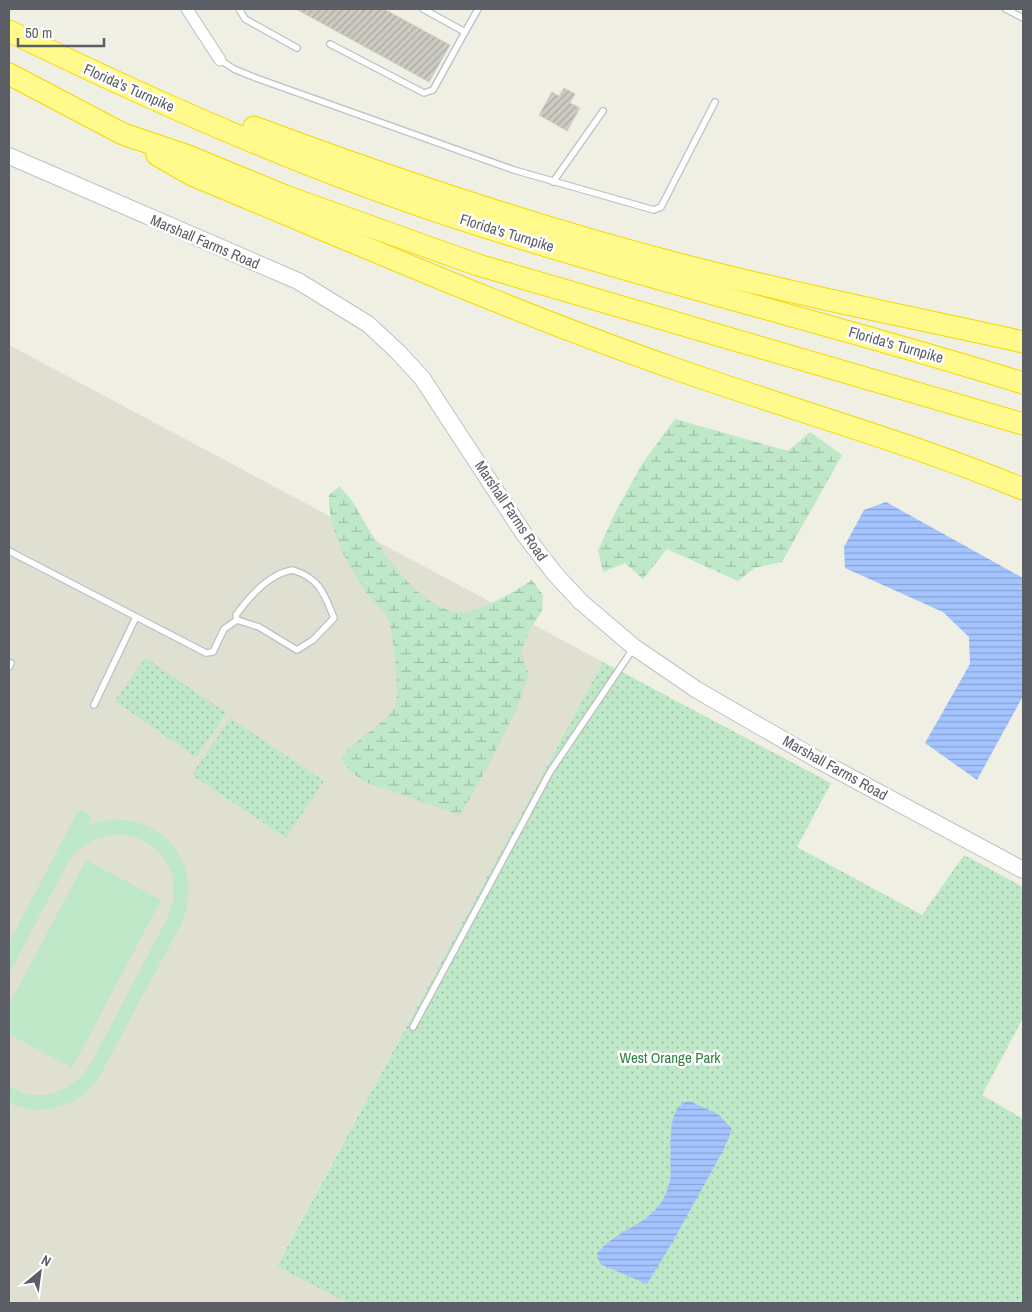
<svg xmlns="http://www.w3.org/2000/svg" width="1032" height="1312" font-family="'Archivo Narrow',sans-serif">
<style>
.education{fill:#dfdfd2}
.green{fill:#bee8c7}
.wetland{fill:url(#wetland-marsh)}
.park{fill:url(#park-dots)}
.water{fill:url(#water-rules)}
.building{fill:url(#building-hatch);stroke:#d4d2c1}
.lines{fill:none;stroke-linecap:round;stroke-linejoin:round}
.lane-casing{stroke:#bdbfc5;stroke-width:8}
.street-casing{stroke:#bdbfc5;stroke-width:13}
.secondary-casing{stroke:#bec0c8;stroke-width:18}
.highway-casing{stroke:#f3d900;stroke-width:23}
.lane{stroke:#fff;stroke-width:5.5}
.street{stroke:#fff;stroke-width:11}
.secondary{stroke:#fff;stroke-width:16}
.highway{stroke:#fffa8b;stroke-width:21}
.labels{text-anchor:middle;stroke-width:5;stroke-linejoin:round;paint-order:stroke}
.street-label{font-size:15px;fill:#5b5e65;stroke:#fff}
.park-label{font-size:15px;fill:#2f8243;stroke:#fff}
</style>
<defs>
<pattern id="wetland-marsh" width="20" height="14" patternUnits="userSpaceOnUse" patternTransform="scale(1.25)"><rect width="20" height="14" fill="#bee8c7"/><path d="M1 5h8M5 5V1M11 12h8M15 12V8" fill="none" stroke="#9dbfa5"/></pattern>
<pattern id="park-dots" width="8" height="8" patternUnits="userSpaceOnUse" patternTransform="scale(1.25)"><rect width="8" height="8" fill="#bee8c7"/><path d="M2 2h.1M6 6h.1" fill="none" stroke="#9dbfa5" stroke-width="1.8" stroke-linecap="round"/></pattern>
<pattern id="water-rules" width="6" height="5" patternUnits="userSpaceOnUse" patternTransform="scale(1.25)"><rect width="6" height="5" fill="#a4c4ff"/><path d="M0 2.5h6" fill="none" stroke="#89a2d2"/></pattern>
<pattern id="building-hatch" width="6" height="6" patternUnits="userSpaceOnUse" patternTransform="scale(1.25)"><rect width="6" height="6" fill="#cccbc2"/><path d="M-1 1l2-2M0 6l6-6M5 7l2-2" fill="none" stroke="#a9a8a1"/></pattern>
</defs>
<rect width="100%" height="100%" fill="#efefe3"/>
<path class="education" d="M9,345L603,662L277,1265L347,1303H9Z"/>
<g class="green">
<path d="M79,809L92,816L88,825C153,802 209,860 181,924L97,1081C74,1108 42,1117 9,1103V1086C38,1105 72,1093 90,1065L168,917C198,848 108,801 67,864L9,974V943Z"/>
<path d="M86,860L161,900L72,1068L9,1034V1005Z"/>
</g>
<g class="wetland">
<path d="M675,419L788,451L810,432L842,455L782,562L754,568L738,581L667,549L643,579L625,563L603,572L598,550L616,511L642,464Z"/>
<path d="M339,487C355,500 358,513 369,530C387,558 419,606 456,612C476,615 516,591 532,580L543,595L542,611L530,629L521,652L529,674L517,708L486,770L460,815L365,782L350,771L341,758C353,740 389,722 395,706C400,694 394,635 389,622C386,612 373,602 366,592C347,564 328,530 329,495Z"/>
</g>
<g class="park">
<path d="M145,658L227,713L196,757L115,701Z"/>
<path d="M603,662L831,783L797,847L922,915L964,855L1023,887V1018L982,1095L1023,1119V1303H347L277,1266Z"/>
<path d="M230,718L324,781L286,838L192,775Z"/>
</g>
<g class="water">
<path d="M886,502L1023,578V696L977,780L925,743L970,664L969,637L943,612L845,568L844,547L864,510Z"/>
<path d="M689,1101L718,1114L732,1129L724,1149L672,1243L647,1284L600,1264L597,1254C620,1224 661,1226 670,1180C673,1160 663,1105 689,1101Z"/>
</g>
<g class="building">
<path d="M296,9H384L450,45L429,82Z"/>
<path d="M564,88L575,94L570,103L580,108L567,131L539,115L552,92L559,96Z"/>
</g>
<g class="lines">
<defs>
<g id="lane">
<path d="M239,9L245,19L297,48"/>
<path d="M423,9L465,32L478,9"/>
<path d="M1006,9L1023,18"/>
<path d="M330,44L424,93L433,90L465,32"/>
<path d="M220,60L234,69L256,78L514,170L654,210L661,207L715,102"/>
<path d="M553,182L603,111"/>
<path d="M9,551L206,653L213,652L224,629L237,620"/>
<path d="M293,570C320,579 324,593 334,618L313,640L297,650L259,627L237,620L236,615C249,597 270,573 293,570Z"/>
<path d="M9,667L11,663"/>
<path d="M94,705L136,617"/>
<path d="M413,1027L550,772L633,649"/>
</g>
<path id="street" d="M187,9L220,60"/>
<path id="secondary" d="M9,156L298,281L368,324L398,352L422,378L524,534L555,574L581,602L634,647L697,690L820,761L1023,870"/>
<g id="highway">
<path d="M9,31C169,109 333,181 504,233C676,287 851,329 1023,383"/>
<path d="M9,74L123,134L188,156L285,196L478,265L1023,424"/>
<path d="M254,127C396,180 539,228 686,266C797,295 911,317 1023,342"/>
<path d="M157,155L192,175C352,241 510,311 673,368C789,409 909,442 1023,489"/>
</g>
</defs>
<use href="#lane" class="lane-casing"/>
<use href="#street" class="street-casing"/>
<use href="#secondary" class="secondary-casing"/>
<use href="#highway" class="highway-casing"/>
<use href="#lane" class="lane"/>
<use href="#street" class="street"/>
<use href="#secondary" class="secondary"/>
<use href="#highway" class="highway"/>
</g>
<g class="labels">
<g class="street-label">
<text transform="translate(129 88) rotate(24)" y="5">Florida's Turnpike</text>
<text transform="translate(507 233) rotate(17)" y="5">Florida's Turnpike</text>
<text transform="translate(205 242) rotate(23)" y="5">Marshall Farms Road</text>
<text transform="translate(896 345) rotate(16)" y="5">Florida's Turnpike</text>
<text transform="translate(511 511) rotate(56)" y="5">Marshall Farms Road</text>
<text transform="translate(835 768) rotate(29)" y="5">Marshall Farms Road</text>
</g>
<g class="park-label">
<text x="670" y="1063">West Orange Park</text>
</g>
</g>
<rect width="1032" height="1312" fill="none" stroke="#5b5e65" stroke-width="20"/>
<g transform="translate(40 1272) rotate(29)" stroke="#ffffff" stroke-width="4" paint-order="stroke">
<path d="M0-4L9 19L0 12L-9 19Z" fill="#5b5e65"/>
<text y="-8" font-size="14" font-weight="bold" text-anchor="middle" fill="#5b5e65">N</text>
</g>
<path d="M18 38v8h86v-8" fill="none" stroke="#5b5e65" stroke-width="2.5"/>
<text x="25" y="38" font-size="15" fill="#5b5e65" stroke="#ffffff" stroke-width="4" paint-order="stroke">50 m</text>
</svg>
